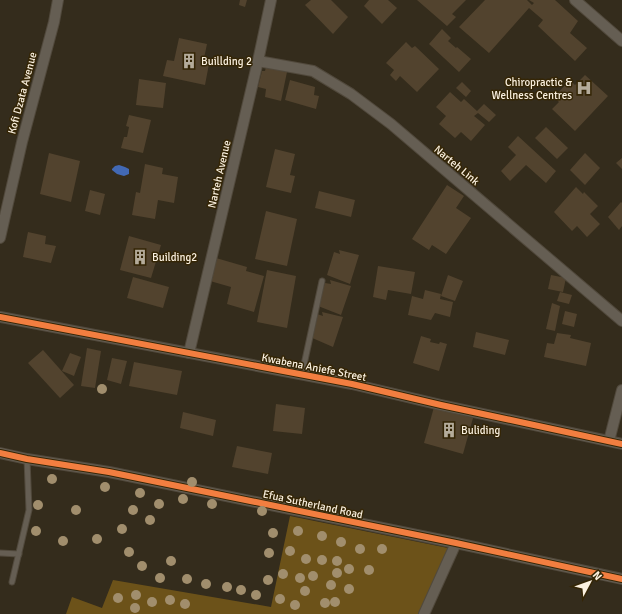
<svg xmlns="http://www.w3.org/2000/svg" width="622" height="614" font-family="Signika,sans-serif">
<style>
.green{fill:#6c5219}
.water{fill:#4269b4}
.building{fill:#52432e}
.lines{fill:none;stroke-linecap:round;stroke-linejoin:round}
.service-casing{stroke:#51493c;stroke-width:7}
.minor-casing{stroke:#51493c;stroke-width:12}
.service{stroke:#655e53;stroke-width:5}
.minor{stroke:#655e53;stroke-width:10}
.cycleway-casing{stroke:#352606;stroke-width:8}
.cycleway{stroke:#f27e40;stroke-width:6}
.tree{fill:#a18e6d}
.labels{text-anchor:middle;stroke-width:3;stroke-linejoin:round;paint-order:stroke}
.poi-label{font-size:11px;fill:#fbf1e0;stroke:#352606;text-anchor:start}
.street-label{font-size:11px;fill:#fbf1e0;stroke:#352606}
</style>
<rect width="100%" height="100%" fill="#342c1c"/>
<path class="green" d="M290,516L448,548L420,614H66L72,597L102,608L113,580L271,607Z"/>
<path class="water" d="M119,165L125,167L129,169V174L124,176L117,174L112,170V169L115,166Z"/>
<g class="building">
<path d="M240,0H247L245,7L239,5Z"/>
<path d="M311,0H331L348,17L333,34L305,5Z"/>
<path d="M369,0H388L397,8L382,24L364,6Z"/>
<path d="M417,0H466L452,14L456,17L447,26Z"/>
<path d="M485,0H527L532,5L534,3L529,0H555L578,21L570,33L587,48L575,61L538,26L543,20L529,8L489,53L459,27Z"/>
<path d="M442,29L451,38L448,41L456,48L457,47L471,59L459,72L429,44Z"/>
<path d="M179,38L207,44L203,63L209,64L205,85L163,76L167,60L174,61Z"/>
<path d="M406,42L412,48L415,46L439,69L417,92L400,76L396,81L390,75L394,70L386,63Z"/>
<path d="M266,67L287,72L281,101L265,97L266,89L258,87L262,71H265Z"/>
<path d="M585,75L608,96L575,131L552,109L559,102L554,97L570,80L575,85Z"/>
<path d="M139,79L166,83L163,108L136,105Z"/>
<path d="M290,80L315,87L314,95L319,96L316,109L285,100Z"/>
<path d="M462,82L471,91L466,97L456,88Z"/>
<path d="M450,92L461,102L464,99L477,111L484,104L496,115L489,122L478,113L474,116L485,125L471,141L461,132L455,138L439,124L446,116L436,107Z"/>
<path d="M129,115L151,120L143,153L121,148L124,137H127L129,127L126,126Z"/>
<path d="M546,127L568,148L557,159L535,138Z"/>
<path d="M518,136L556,171L546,183L526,165L510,181L501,171L516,155L508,147Z"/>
<path d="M275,149L295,154L290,175L295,176L291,193L266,187Z"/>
<path d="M49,153L80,161L71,202L40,194Z"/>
<path d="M585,153L600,168L585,185L570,170Z"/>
<path d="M622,158V169L616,163Z"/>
<path d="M145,164L163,168L162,174L178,177L174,203L158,200L155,219L132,215L136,192L140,193Z"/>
<path d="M447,185L464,196L456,208L471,218L446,254L432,245L429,250L412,239Z"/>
<path d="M576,187L583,194L584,192L598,206L590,214L600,224L587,237L577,226L572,231L554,212Z"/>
<path d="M90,190L105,194L100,215L85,211Z"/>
<path d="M319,191L355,200L351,217L315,208Z"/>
<path d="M621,202L622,203V226L619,230L608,217Z"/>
<path d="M266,211L297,219L287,266L255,259Z"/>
<path d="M28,232L46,236L45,244L56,246L51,263L23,257Z"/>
<path d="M129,236L161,245L151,278L120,270Z"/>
<path d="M339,250L359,255L350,284L327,275L334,252L340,254Z"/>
<path d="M216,258L247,267L246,271L264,276L254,312L227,304L231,287L210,281Z"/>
<path d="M378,266L415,272L411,294L388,290L386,300L373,297Z"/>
<path d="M267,270L296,276L287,328L257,322Z"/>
<path d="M448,275L463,281L455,301L441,296Z"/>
<path d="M551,275L566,278L563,292L548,289Z"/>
<path d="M133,277L169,287L163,308L127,298Z"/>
<path d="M330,280L351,286L341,315L318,306L325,283L331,284Z"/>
<path d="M425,290L441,294L440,299L453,302L450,317L435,313L431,320L408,315L412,296L423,299Z"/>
<path d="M560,292L572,295L569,304L557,301Z"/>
<path d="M552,303L560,306L555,331L546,329Z"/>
<path d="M565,311L577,314L574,327L562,324Z"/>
<path d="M322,312L343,317L333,347L310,337L317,314L323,316Z"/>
<path d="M476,332L509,340L505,355L473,347Z"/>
<path d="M557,333L571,335L570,338L591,343L586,366L544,357L547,343L554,344Z"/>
<path d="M421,336L431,339L430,342L439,344L440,342L447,344L439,371L413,363Z"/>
<path d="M87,348L101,351L95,388L81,386Z"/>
<path d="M43,350L74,385L60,398L28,363Z"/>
<path d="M70,353L81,357L74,376L62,371Z"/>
<path d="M112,358L127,361L121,384L107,380Z"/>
<path d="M134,362L182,371L177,395L129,386Z"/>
<path d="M276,404L305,408L302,434L273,431Z"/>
<path d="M434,407L473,418L463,454L424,443Z"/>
<path d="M183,412L216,420L213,436L180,428Z"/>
<path d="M237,446L272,453L268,474L232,467Z"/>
</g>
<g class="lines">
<defs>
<g id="service">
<path d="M302,374L322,281"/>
<path d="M0,553L19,554"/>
<path d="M12,582L29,510L27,459"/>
</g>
<g id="minor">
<path d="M575,0L622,41"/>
<path d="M258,61L313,71L351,94L391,124L622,321"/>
<path d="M0,238L22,142L54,22L58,0"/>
<path d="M0,317L352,384L441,405L622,444"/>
<path d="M189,353L258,61L271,0"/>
<path d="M609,441L622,390"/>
<path d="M0,453L27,459L109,472L456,543L622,579"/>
<path d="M424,614L456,543"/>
</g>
</defs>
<use href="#service" class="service-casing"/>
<use href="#minor" class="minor-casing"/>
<use href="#service" class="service"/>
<use href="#minor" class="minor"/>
<defs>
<g id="cycleway">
<path d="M0,317L352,384L441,405L622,444"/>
<path d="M0,453L27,459L109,472L456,543L622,579"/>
</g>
</defs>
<use href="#cycleway" class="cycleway-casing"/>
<use href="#cycleway" class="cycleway"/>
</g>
<g class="tree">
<circle cx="102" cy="389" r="5"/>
<circle cx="52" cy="479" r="5"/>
<circle cx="192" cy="482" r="5"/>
<circle cx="105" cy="487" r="5"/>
<circle cx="140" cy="493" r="5"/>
<circle cx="183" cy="499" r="5"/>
<circle cx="159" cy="504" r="5"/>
<circle cx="212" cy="504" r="5"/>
<circle cx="38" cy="505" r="5"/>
<circle cx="76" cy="510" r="5"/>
<circle cx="133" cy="510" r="5"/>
<circle cx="262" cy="511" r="5"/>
<circle cx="150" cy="520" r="5"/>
<circle cx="122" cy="529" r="5"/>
<circle cx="36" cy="531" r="5"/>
<circle cx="298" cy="531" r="5"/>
<circle cx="273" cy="533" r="5"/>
<circle cx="322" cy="536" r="5"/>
<circle cx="97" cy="539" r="5"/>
<circle cx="63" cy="541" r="5"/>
<circle cx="341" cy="542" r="5"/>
<circle cx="360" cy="549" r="5"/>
<circle cx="382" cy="549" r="5"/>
<circle cx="290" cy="551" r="5"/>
<circle cx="129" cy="552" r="5"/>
<circle cx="269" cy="553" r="5"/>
<circle cx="306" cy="559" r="5"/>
<circle cx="322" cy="560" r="5"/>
<circle cx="171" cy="561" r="5"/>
<circle cx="337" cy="561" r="5"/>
<circle cx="142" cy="566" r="5"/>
<circle cx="349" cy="569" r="5"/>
<circle cx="369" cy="570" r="5"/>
<circle cx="337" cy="573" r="5"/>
<circle cx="283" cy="574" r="5"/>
<circle cx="313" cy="576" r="5"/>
<circle cx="160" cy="578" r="5"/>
<circle cx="300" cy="578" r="5"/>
<circle cx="187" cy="579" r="5"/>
<circle cx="268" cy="580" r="5"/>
<circle cx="206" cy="584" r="5"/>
<circle cx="331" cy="585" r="5"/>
<circle cx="227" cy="587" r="5"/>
<circle cx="349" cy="589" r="5"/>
<circle cx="241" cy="590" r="5"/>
<circle cx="305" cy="591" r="5"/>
<circle cx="136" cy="595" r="5"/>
<circle cx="256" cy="595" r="5"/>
<circle cx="118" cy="598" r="5"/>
<circle cx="280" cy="599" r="5"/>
<circle cx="170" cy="600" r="5"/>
<circle cx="152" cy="602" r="5"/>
<circle cx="335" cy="602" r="5"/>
<circle cx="325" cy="603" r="5"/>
<circle cx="185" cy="604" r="5"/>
<circle cx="295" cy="605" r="5"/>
<circle cx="135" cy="608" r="5"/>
</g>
<defs>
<symbol id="building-bare" viewBox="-9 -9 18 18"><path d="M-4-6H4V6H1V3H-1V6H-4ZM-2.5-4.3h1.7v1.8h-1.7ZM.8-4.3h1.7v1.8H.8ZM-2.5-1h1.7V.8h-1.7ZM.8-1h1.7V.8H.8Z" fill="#b5ac9b" stroke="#352606" stroke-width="2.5" paint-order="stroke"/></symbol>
<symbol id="hospital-bare" viewBox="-9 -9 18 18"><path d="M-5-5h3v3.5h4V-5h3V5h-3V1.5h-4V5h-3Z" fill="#b5ac9b" stroke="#352606" stroke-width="2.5" paint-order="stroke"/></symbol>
</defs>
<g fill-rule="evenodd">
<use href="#building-bare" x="178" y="50" width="22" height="22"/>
<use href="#hospital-bare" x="573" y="77" width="22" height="22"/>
<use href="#building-bare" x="129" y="246" width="22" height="22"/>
<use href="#building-bare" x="438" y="419" width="22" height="22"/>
</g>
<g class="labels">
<g class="poi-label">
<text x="201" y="65">Buillding 2</text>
<text x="572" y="86" text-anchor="end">Chiropractic &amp;<tspan x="572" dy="13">Wellness Centres</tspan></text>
<text x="152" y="261">Building2</text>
<text x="461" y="434">Buliding</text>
</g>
<g class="street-label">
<text transform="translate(22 93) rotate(-75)" y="4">Kofi Dzata Avenue</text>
<text transform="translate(457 165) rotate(40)" y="4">Narteh Link</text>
<text transform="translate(219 174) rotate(-77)" y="4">Narteh Avenue</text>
<text transform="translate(314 367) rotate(11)" y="4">Kwabena Aniefe Street</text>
<text transform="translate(313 504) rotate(12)" y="4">Efua Sutherland Road</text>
</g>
</g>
<g transform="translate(590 582) rotate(49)" stroke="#352606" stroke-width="3" paint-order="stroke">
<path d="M0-3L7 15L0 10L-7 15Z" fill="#fbf1e0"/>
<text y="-6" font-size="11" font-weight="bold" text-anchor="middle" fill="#fbf1e0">N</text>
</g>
</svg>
